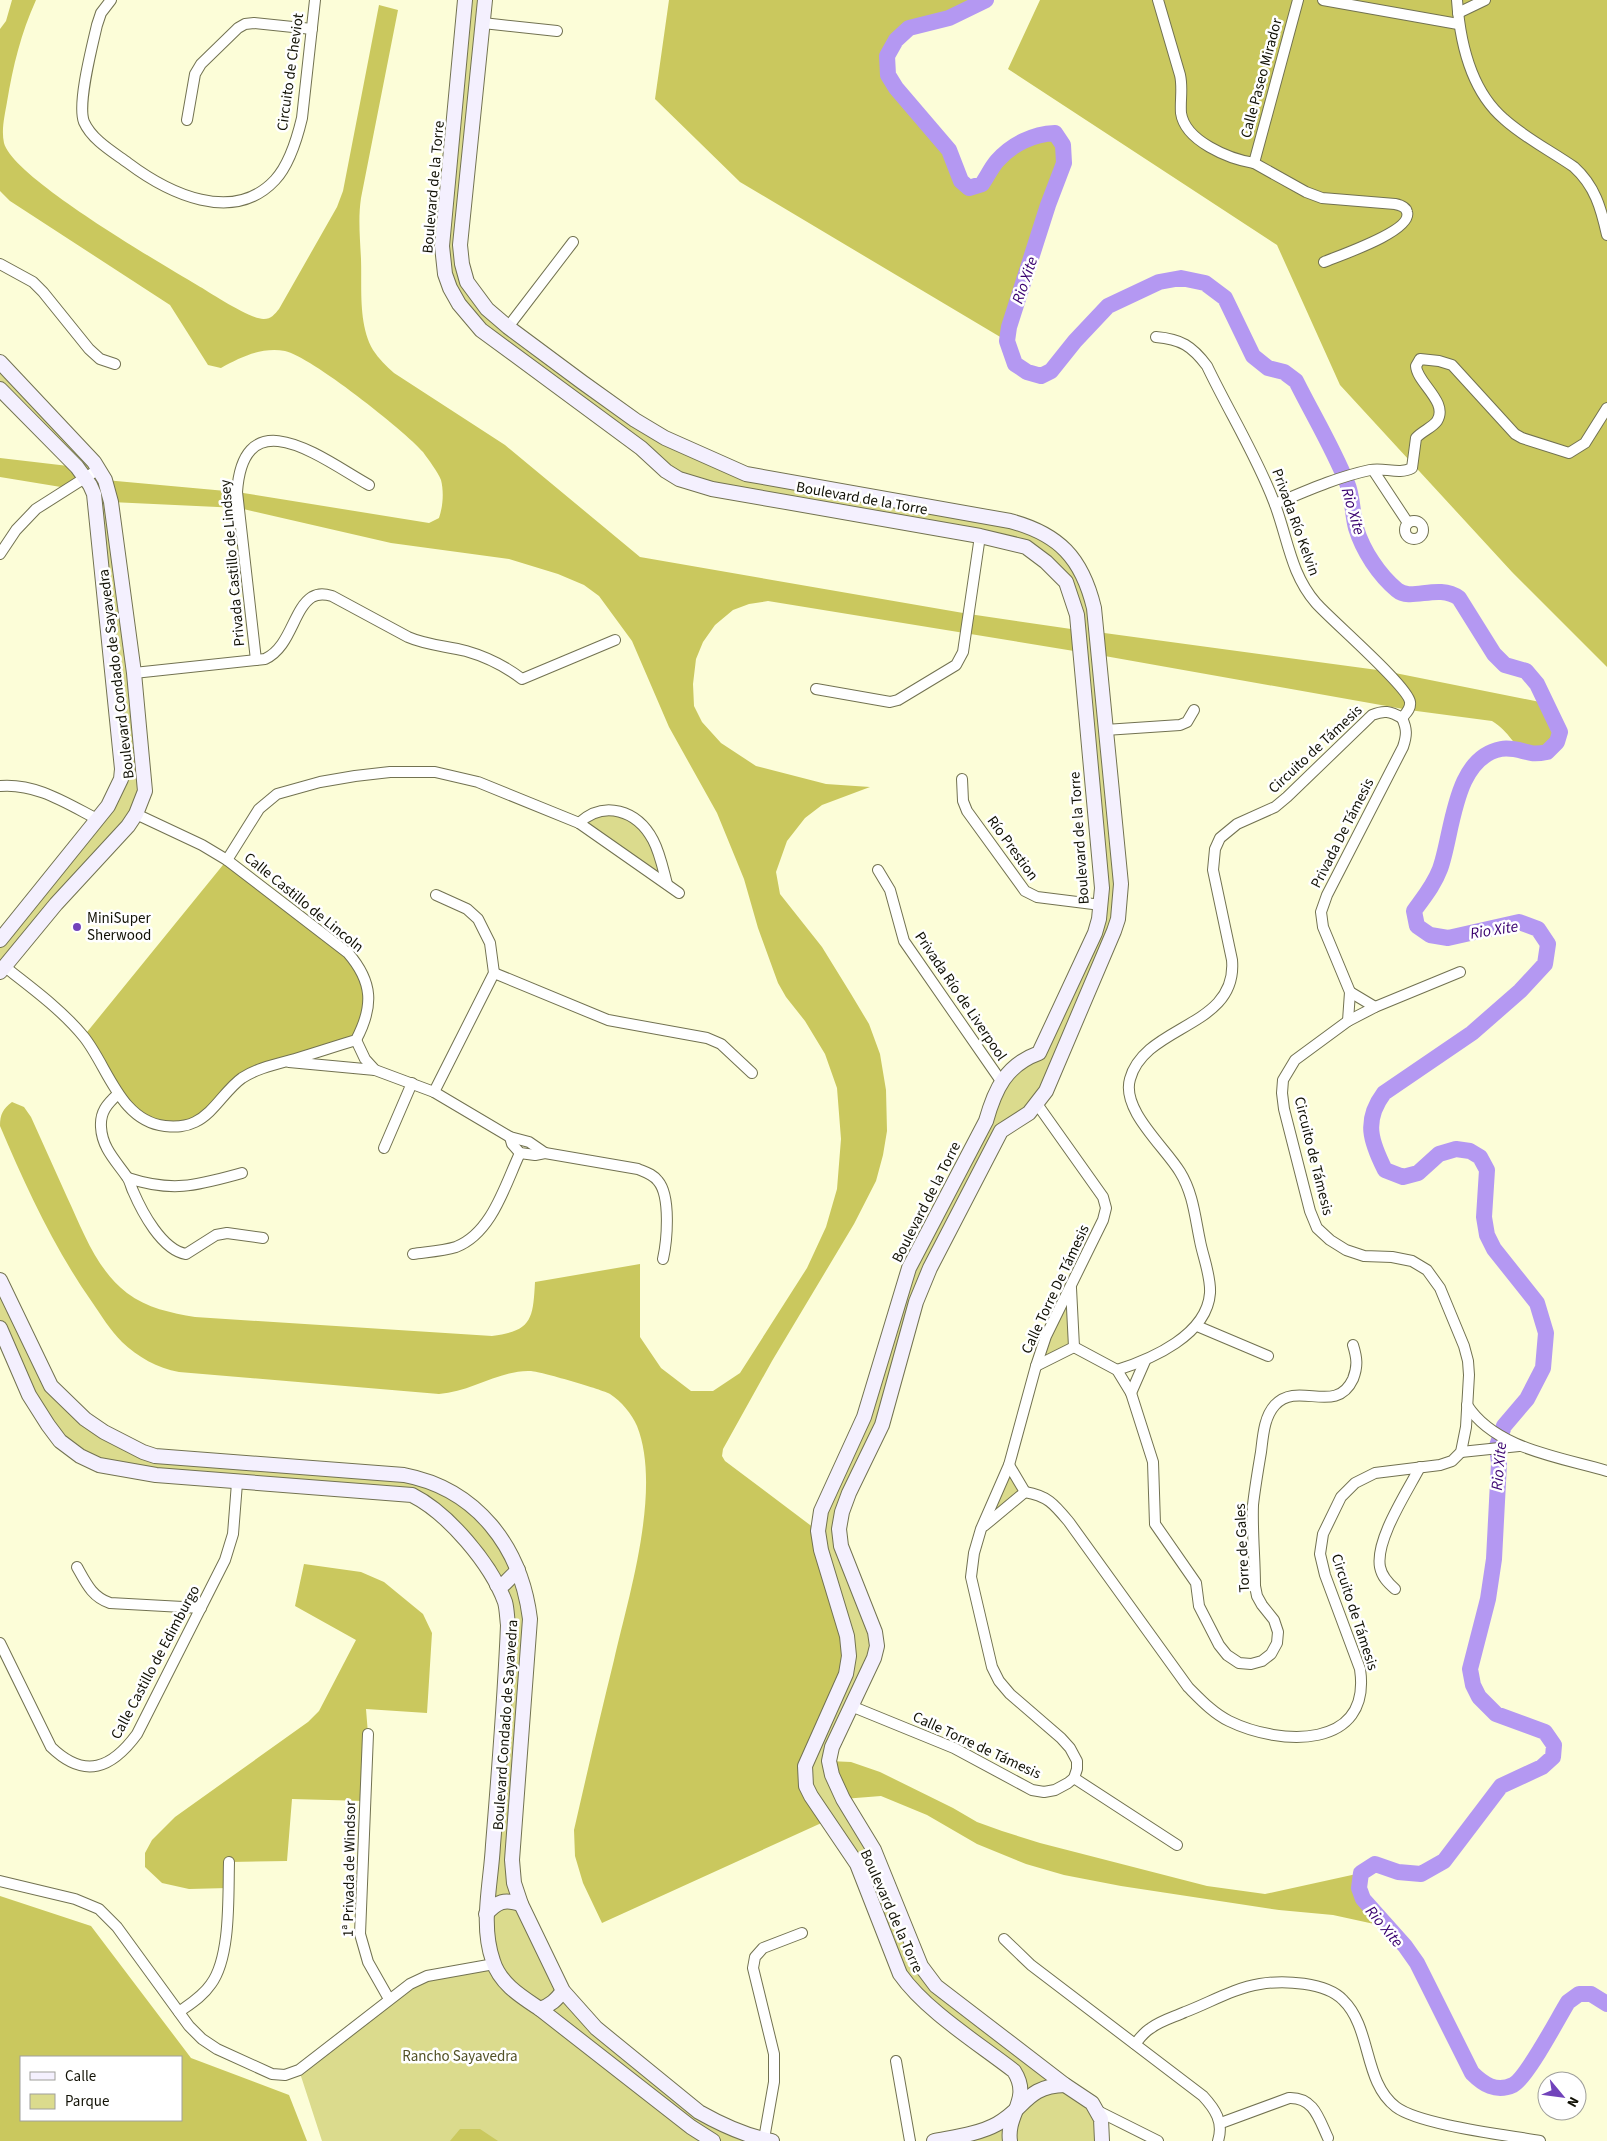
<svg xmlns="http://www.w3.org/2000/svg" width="1607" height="2141" font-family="'Source Sans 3',sans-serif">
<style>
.green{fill:#dbdb8d}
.forest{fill:#cac85e;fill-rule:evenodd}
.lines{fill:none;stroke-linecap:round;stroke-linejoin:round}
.river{stroke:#b498f2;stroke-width:16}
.street-casing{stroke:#727251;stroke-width:12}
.secondary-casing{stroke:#727251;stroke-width:16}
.street{stroke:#fff;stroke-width:10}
.secondary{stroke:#f4f0fe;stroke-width:14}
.poi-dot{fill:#7143ba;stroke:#fff;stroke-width:2}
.labels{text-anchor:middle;stroke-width:5;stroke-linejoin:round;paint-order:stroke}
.street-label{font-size:15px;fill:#111105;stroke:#fff}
.poi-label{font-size:15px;fill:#111105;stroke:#fff;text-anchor:start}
.park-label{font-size:15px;fill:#525126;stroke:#fff}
.water-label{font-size:16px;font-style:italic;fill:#39016f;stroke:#fff}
</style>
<rect width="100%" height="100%" fill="#fcfdd8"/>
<g class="green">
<path d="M465,0H485L460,245L475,294L635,420L746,474L1048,535L1090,588L1121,903L1046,1091L1001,1131L930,1268L882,1425L839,1529L877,1646L829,1761L921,1966L1091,2104L1102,2141H934L956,2136L1018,2108L1021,2081L909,1987L857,1864L806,1786L818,1531L857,1435L903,1284L1001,1081L1039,1053L1099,919L1072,599L1026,547L679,479L459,304L442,246Z"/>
<path d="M0,362L105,480L143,801L0,972V940L118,787L94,494L0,389Z"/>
<path d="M607,809L646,829L667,884L579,823Z"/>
<path d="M0,1280L70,1406L143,1452L404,1475L484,1517L526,1594L514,1883L563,1991L699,2112L772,2141H322L299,2070L410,1984L493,1963L490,1950L507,1648L497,1585L424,1501L123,1470L60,1441L0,1328Z"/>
<path d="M1071,1286L1074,1347L1036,1366Z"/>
<path d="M1009,1465L1025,1492L981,1529Z"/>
</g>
<g class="forest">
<path d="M12,0H36C21,33 13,66 7,102C5,114 1,130 4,143C13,178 162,264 197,285C211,293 251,320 264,319C271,319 275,314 279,309L337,207L343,191L379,5L398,10L361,198C358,218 360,238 361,259C362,288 358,324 373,350C379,359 386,366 394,373L505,445L640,557L969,614L1078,630L1080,652L768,601L749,604L733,610L715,625L703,642L696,659L693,684L694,706L702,722L721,743L756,766L826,784L870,787L822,805L805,818L787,841L776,872L780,894L822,947L851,994L869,1024L880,1054L886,1090L887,1131L883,1155L876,1181L854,1224L772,1361L723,1449L722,1456L725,1461L818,1531L849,1656L804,1775L828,1820L602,1923L583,1883L575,1856L574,1830C587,1773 600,1717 614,1660C629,1595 662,1489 637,1426C632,1414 621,1401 610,1394C604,1390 539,1371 530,1371C500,1370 471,1392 439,1394L179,1372C157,1368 138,1357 122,1342C110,1330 101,1315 92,1302C54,1248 26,1187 0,1126C0,1114 3,1109 12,1102L24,1107L31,1117C43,1144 55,1170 67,1197C83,1231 96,1269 127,1293C147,1308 171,1313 195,1317L492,1336C532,1331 533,1319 535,1282L640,1264V1337L661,1368L691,1391H713L740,1373L807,1268L826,1227L837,1189L841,1139L837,1088L825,1054L805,1021L786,997L778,983L758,928L744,879L717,813L669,727L632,641L599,596L584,585L558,574L509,559L391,543L239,508L111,502L105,480L237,492L429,523L439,518C443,506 444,492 441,480C438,472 428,459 423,452C405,431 310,356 285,351C261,347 241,357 221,368L208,365L170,305L10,201L0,191V29L6,21Z"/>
<path d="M669,0H986L949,18L909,28L896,40L887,56L888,75L896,88L949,150L961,181L969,187L982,184C987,177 991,168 997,161C1012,144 1033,134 1055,133L1063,145L1064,163L1048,205L1009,327L1007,341L740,182L655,99Z"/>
<path d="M1040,0H1607V667L1512,572L1340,385L1277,245L1008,69Z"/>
<path d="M0,458L77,467L85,477L67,488L0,477Z"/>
<path d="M1097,632L1385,671L1545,703L1560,732L1557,742L1547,752C1510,755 1518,737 1492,721L1409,710L1099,655Z"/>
<path d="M227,860L348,953L369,997L356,1040L258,1070L211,1110L179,1127L142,1118L83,1037Z"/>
<path d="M304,1564L361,1572L384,1582L423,1614L432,1633L427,1713L366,1709L368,1734L365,1801L292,1799L287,1861L230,1862L228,1888L189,1889L162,1883L145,1867V1853L152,1840L175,1817L308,1722L319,1711L356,1640L295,1606Z"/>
<path d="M829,1761L851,1762L880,1772L953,1808L977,1822L1002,1831L1040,1843L1207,1886L1265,1894L1361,1873L1359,1888L1363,1899L1388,1927L1333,1915L1279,1910L1121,1886L1064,1875L1026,1864L977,1844L927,1815L881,1796L843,1799Z"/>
<path d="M0,1896L91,1926L191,2058L289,2095L307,2141H0ZM21,2057H181V2120H21Z"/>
<path d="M460,2129H480L498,2141H450Z"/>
</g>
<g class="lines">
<path class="river" d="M986,0L949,18L909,28L896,40L887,56L888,75L896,88L949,150L961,181L969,188L982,184C987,177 991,168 997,161C1012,144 1033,134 1055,133L1063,145L1064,163L1048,205L1009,327L1007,341L1015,364L1027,372L1041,376L1051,371L1075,341L1108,306L1159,282L1181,278L1205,283L1225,298L1253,356L1268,368L1284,372L1296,381C1313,415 1333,448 1347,483C1353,497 1352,513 1356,528C1363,551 1379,575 1397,590C1411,602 1438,583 1459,598L1494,654L1505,665L1526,671L1537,684L1560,732L1557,742L1547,752C1542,753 1536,754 1531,753C1521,751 1512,747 1501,749C1453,758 1453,834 1440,869C1434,885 1424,897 1414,911L1417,926L1430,935L1448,938L1519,922L1538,929L1548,944L1545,964L1520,991L1472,1033L1384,1093C1363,1121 1371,1142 1385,1170L1403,1177L1418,1173L1439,1154L1456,1149L1470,1151L1480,1157L1487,1170L1484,1217L1487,1235L1494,1249L1537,1303L1546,1333L1543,1368L1527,1399L1504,1426L1497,1446L1499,1463L1494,1559L1488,1599L1470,1669L1473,1685L1479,1697L1496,1714L1545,1732L1554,1745L1553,1757L1542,1767L1501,1786L1444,1861L1421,1874L1398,1872L1375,1864L1361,1873L1359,1888L1363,1899L1405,1946L1417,1963L1472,2073C1483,2084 1496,2093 1513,2085C1527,2078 1558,2018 1568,2002L1579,1994H1591L1607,2004"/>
<defs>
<g id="street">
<path d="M111,0L101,13L97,25C92,47 77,104 84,122C92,140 113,152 128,163C168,193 233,225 275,180C289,165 297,139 302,118L315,0"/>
<path d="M1158,0L1180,75C1183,88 1180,100 1181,113C1185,141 1229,159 1254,163L1298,0"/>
<path d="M1323,0L1458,24"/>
<path d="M1457,0C1460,42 1470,90 1504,119C1525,138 1551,151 1574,167C1595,186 1601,208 1607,235"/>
<path d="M1458,13L1485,0"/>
<path d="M483,23L557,31"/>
<path d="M187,120L195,74L201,64L238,28L245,24L254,23L312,29"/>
<path d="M1254,163L1306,192L1322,198L1395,204C1400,205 1406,207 1407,212C1413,231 1338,256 1324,262"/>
<path d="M0,264L33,282L43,292L89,349L100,359L115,364"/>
<path d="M508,327L573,242"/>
<path d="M1156,337C1181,339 1192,346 1207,366C1229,412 1256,455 1274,502C1288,538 1290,573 1316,603C1332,621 1408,686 1410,702C1411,709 1406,713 1402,718"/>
<path d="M1373,470L1408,523"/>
<path d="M1275,504C1306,491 1337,477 1370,470C1384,467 1399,475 1412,468L1416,438C1422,431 1432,428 1437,421C1449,402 1417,383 1416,366L1420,359L1439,361L1452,365L1515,434L1522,438L1569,453L1585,443L1607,408"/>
<circle cx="1414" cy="530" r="9"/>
<path d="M0,554L16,530L36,509L99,469"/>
<path d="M256,660L237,492C244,396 324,460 369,485"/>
<path d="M134,673L265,659C291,647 293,609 312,597C319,593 325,594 332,596L408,637C426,645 446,646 466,651C487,657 505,666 522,679L615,640"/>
<path d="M816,689L890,702L898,700L956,665L963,652L980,536"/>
<path d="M1105,730L1180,725L1187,722L1194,710"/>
<path d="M962,779L963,801L967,811L1025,891L1037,897L1101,905"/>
<path d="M0,786C36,783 66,803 97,819"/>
<path d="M579,823C604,800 637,810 653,840C660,853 663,869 667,884"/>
<path d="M227,860L259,809L277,794L320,782L355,776L390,772H435L478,782L579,823L679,893"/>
<path d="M878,870L890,890L904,941L1001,1081"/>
<path d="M5,967C32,988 62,1010 84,1037C108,1067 120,1121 165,1126C176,1127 185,1127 195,1122C214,1113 225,1090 242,1078C257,1068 277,1064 295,1059C315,1053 336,1046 356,1040C374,1006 373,982 348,953L227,860L202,845L136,814"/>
<path d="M494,973L608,1020L707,1038L721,1044L752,1073"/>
<path d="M1350,992L1375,1007"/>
<path d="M1348,1021L1350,992L1323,927L1321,912L1327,895L1403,747C1407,735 1407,729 1402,718"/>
<path d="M356,1040L365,1059L375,1070L434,1092L510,1137L529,1142L545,1153"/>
<path d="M289,1062L375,1070"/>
<path d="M434,1092L494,973L490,943L478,919L467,909L436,895"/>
<path d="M118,1094C107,1104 100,1112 101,1127C102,1148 116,1161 127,1177C130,1181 131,1187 133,1191C142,1212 162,1250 186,1254L216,1235L227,1233L263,1238"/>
<path d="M510,1137L512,1144L520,1153L535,1155L545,1153L638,1169C645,1172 653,1174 658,1181C671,1196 667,1241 663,1259"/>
<path d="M384,1148L412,1083"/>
<path d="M128,1178C174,1193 198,1185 242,1173"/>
<path d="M413,1254C427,1252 443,1251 456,1247C492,1233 505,1185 520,1153"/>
<path d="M1071,1288L1074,1347"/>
<path d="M1197,1326L1268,1356"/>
<path d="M1074,1347L1117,1370L1131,1393L1153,1462L1155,1524L1196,1583L1199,1606L1219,1645L1227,1655L1239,1663L1251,1664L1262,1661L1271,1654L1277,1643L1278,1632L1274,1620L1262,1605L1257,1596L1255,1586C1255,1559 1252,1532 1253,1505C1255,1487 1258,1470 1261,1452C1263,1436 1264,1417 1275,1405C1298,1380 1336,1416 1353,1379C1358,1366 1357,1358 1353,1345"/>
<path d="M1036,1366L1074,1347"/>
<path d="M1117,1370C1152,1359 1207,1335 1210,1293C1211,1276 1203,1257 1200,1241C1195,1217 1193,1193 1180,1172C1165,1147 1121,1110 1130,1079C1145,1024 1238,1028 1232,960L1213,870L1215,849L1220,838L1237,824L1275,807L1287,797L1372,715C1384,710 1390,711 1402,718"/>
<path d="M1131,1393L1145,1361"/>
<path d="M1467,1405C1495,1449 1560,1457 1607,1471"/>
<path d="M1461,1452L1519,1446"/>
<path d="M1009,1465L1025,1492"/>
<path d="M1025,1492C1048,1496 1054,1504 1069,1522L1188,1687C1201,1700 1213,1713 1229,1721C1280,1746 1372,1750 1360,1669L1325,1575L1320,1554L1323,1534L1341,1497L1355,1483L1375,1473L1440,1465L1452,1461L1461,1452L1466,1427L1469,1375L1468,1361L1464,1346L1440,1288L1427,1270L1412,1261L1392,1257L1364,1256L1346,1250L1330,1240L1317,1228L1310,1211L1284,1109L1282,1093L1283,1080L1295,1060L1348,1021L1375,1007L1460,972"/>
<path d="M984,1526L1025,1492"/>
<path d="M77,1567C86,1583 92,1597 110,1603L201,1608"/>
<path d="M1395,1589C1388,1583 1382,1577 1380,1567C1375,1540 1407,1492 1420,1467"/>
<path d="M0,1643L51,1747C85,1780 112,1768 137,1734L225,1560L233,1534L237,1483"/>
<path d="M851,1706L954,1748L1032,1790L1044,1792L1055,1790L1068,1783L1074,1778L1077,1769V1761L1070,1748L1061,1738L1010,1694L999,1681L992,1667L971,1577L974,1553L981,1529L1009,1465L1036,1366L1046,1336L1103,1220L1106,1208L1103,1197L1037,1104"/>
<path d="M368,1734L360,1934L368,1962L389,1999"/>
<path d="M1074,1778L1177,1845"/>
<path d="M0,1881L75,1899L99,1909L117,1927L189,2026L202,2039L217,2049L272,2074L285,2075L299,2070L410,1984L427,1976L494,1964"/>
<path d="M1004,1939L1031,1965L1203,2096C1215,2109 1224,2122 1218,2141"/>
<path d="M179,2012C190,2004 203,1996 211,1984C231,1957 228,1896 229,1862"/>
<path d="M1135,2044C1140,2038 1144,2032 1151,2028C1160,2021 1174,2017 1185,2012C1209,2003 1234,1988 1260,1984C1283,1980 1326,1982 1343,2000C1372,2028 1363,2082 1396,2107C1420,2125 1507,2135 1540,2141"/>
<path d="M896,2061L910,2141"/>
<path d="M1098,2111L1158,2141"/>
<path d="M1221,2123L1289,2098C1314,2097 1319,2119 1328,2138"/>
<path d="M764,2139L774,2082V2054L753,1968L755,1957L763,1948L802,1933"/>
</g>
<g id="secondary">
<path d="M465,0L442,246L445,274L450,288L459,304L481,330L641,448L666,471L679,479L712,489L980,536L1026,547L1046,562L1066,582L1077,615L1102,888L1099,919L1095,933L1039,1053C1006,1065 995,1089 986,1121L909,1268L864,1417L821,1511L818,1531L821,1550L847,1636L849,1656L846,1674L805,1766L806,1786L811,1796L857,1864L900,1974C926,2011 978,2043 1014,2071C1032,2099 1006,2114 1010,2141"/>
<path d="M485,0L460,245L462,264L467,282L487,309L508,327L582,382L635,420L665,438L746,474L1010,521C1059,534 1082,558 1094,608L1121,884L1118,919L1114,931L1046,1091L1029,1113L1001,1131L930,1268L916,1302L882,1425L849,1493L842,1512L839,1529L841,1546L875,1632L877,1646L874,1658L832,1747L829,1761L832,1775L843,1799L874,1850L921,1966L936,1986L1065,2085L1092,2103L1101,2119L1102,2141"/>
<path d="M0,362L94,462L105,480L111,502L134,673L145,791L136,814L128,826L56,904L0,972"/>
<path d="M0,389L77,467L90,485L94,494L122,769L121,779L108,806L0,940"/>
<path d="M0,1280L51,1386L85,1419L104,1432L143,1452L155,1456L404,1475C477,1489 521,1547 530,1619L512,1860L514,1883L521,1904L563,1991L596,2028L699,2112C722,2125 746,2136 772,2141"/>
<path d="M0,1328L29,1395L48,1425L60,1441L80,1456L99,1465L156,1475L412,1495C448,1513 491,1564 505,1602C507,1609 507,1618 508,1625C505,1699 499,1772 493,1845C491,1884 480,1924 493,1961C500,1984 522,1997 540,2009L691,2127L713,2141"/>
<path d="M497,1585L504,1584L518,1570"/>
<path d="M486,1914C498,1901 504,1899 521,1904"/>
<path d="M540,2009C551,2005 556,2000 563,1991"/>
<path d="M934,2141C954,2137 979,2134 997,2124C1026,2108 1026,2086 1065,2085"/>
</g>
</defs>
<use href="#street" class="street-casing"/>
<use href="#secondary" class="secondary-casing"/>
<use href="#street" class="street"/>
<use href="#secondary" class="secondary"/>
</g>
<circle class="poi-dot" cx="77" cy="927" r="5"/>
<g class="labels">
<g class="street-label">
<text transform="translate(290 72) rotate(-82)" y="5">Circuito de Cheviot</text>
<text transform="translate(1261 78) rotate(-75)" y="5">Calle Paseo Mirador</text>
<text transform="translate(433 187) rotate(-85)" y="5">Boulevard de la Torre</text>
<text transform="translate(862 498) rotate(10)" y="5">Boulevard de la Torre</text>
<text transform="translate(1296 522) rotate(70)" y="5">Privada Río Kelvin</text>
<text transform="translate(232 563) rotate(-95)" y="5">Privada Castillo de Lindsey</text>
<text transform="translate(116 674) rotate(-97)" y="5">Boulevard Condado de Sayavedra</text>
<text transform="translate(1315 749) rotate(-43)" y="5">Circuito de Támesis</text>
<text transform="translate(1342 833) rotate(-63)" y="5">Privada De Támesis</text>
<text transform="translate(1079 838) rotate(-94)" y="5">Boulevard de la Torre</text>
<text transform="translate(1013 848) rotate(54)" y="5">Río Prestion</text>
<text transform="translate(304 902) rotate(39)" y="5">Calle Castillo de Lincoln</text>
<text transform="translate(961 996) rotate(56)" y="5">Privada Río de Liverpool</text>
<text transform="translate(1314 1156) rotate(76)" y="5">Circuito de Támesis</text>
<text transform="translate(926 1202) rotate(-63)" y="5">Boulevard de la Torre</text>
<text transform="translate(1055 1289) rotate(-65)" y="5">Calle Torre De Támesis</text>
<text transform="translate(1242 1548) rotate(-93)" y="5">Torre de Gales</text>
<text transform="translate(1355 1612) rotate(72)" y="5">Circuito de Támesis</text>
<text transform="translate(155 1662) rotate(-62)" y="5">Calle Castillo de Edimburgo</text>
<text transform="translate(505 1725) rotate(-86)" y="5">Boulevard Condado de Sayavedra</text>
<text transform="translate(977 1745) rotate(25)" y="5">Calle Torre de Támesis</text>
<text transform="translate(349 1869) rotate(-89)" y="5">1ª Privada de Windsor</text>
<text transform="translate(892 1911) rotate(66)" y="5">Boulevard de la Torre</text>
</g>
<g class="poi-label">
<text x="87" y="923">MiniSuper<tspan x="87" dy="17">Sherwood</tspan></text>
</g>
<g class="park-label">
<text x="460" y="2061">Rancho Sayavedra</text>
</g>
<g class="water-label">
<text transform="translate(1024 280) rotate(-71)" y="6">Rio Xite</text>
<text transform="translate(1354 511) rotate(74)" y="6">Rio Xite</text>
<text transform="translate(1494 929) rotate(-9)" y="6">Rio Xite</text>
<text transform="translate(1498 1466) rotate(-85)" y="6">Rio Xite</text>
<text transform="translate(1385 1926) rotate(50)" y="6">Rio Xite</text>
</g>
</g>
<rect x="20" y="2056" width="162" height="65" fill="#ffffff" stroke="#a0a09b"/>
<rect x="30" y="2072" width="25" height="8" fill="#f4f0fe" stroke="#a0a09b"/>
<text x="65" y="2081" font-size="15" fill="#111105">Calle</text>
<rect x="30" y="2094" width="25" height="15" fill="#dbdb8d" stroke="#a0a09b"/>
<text x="65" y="2106" font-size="15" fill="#111105">Parque</text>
<g transform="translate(1562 2096) rotate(119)"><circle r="24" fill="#ffffff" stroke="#a0a09b"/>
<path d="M0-4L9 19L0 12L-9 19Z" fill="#7143ba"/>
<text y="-8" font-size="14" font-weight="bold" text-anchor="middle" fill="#111105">N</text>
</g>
</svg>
